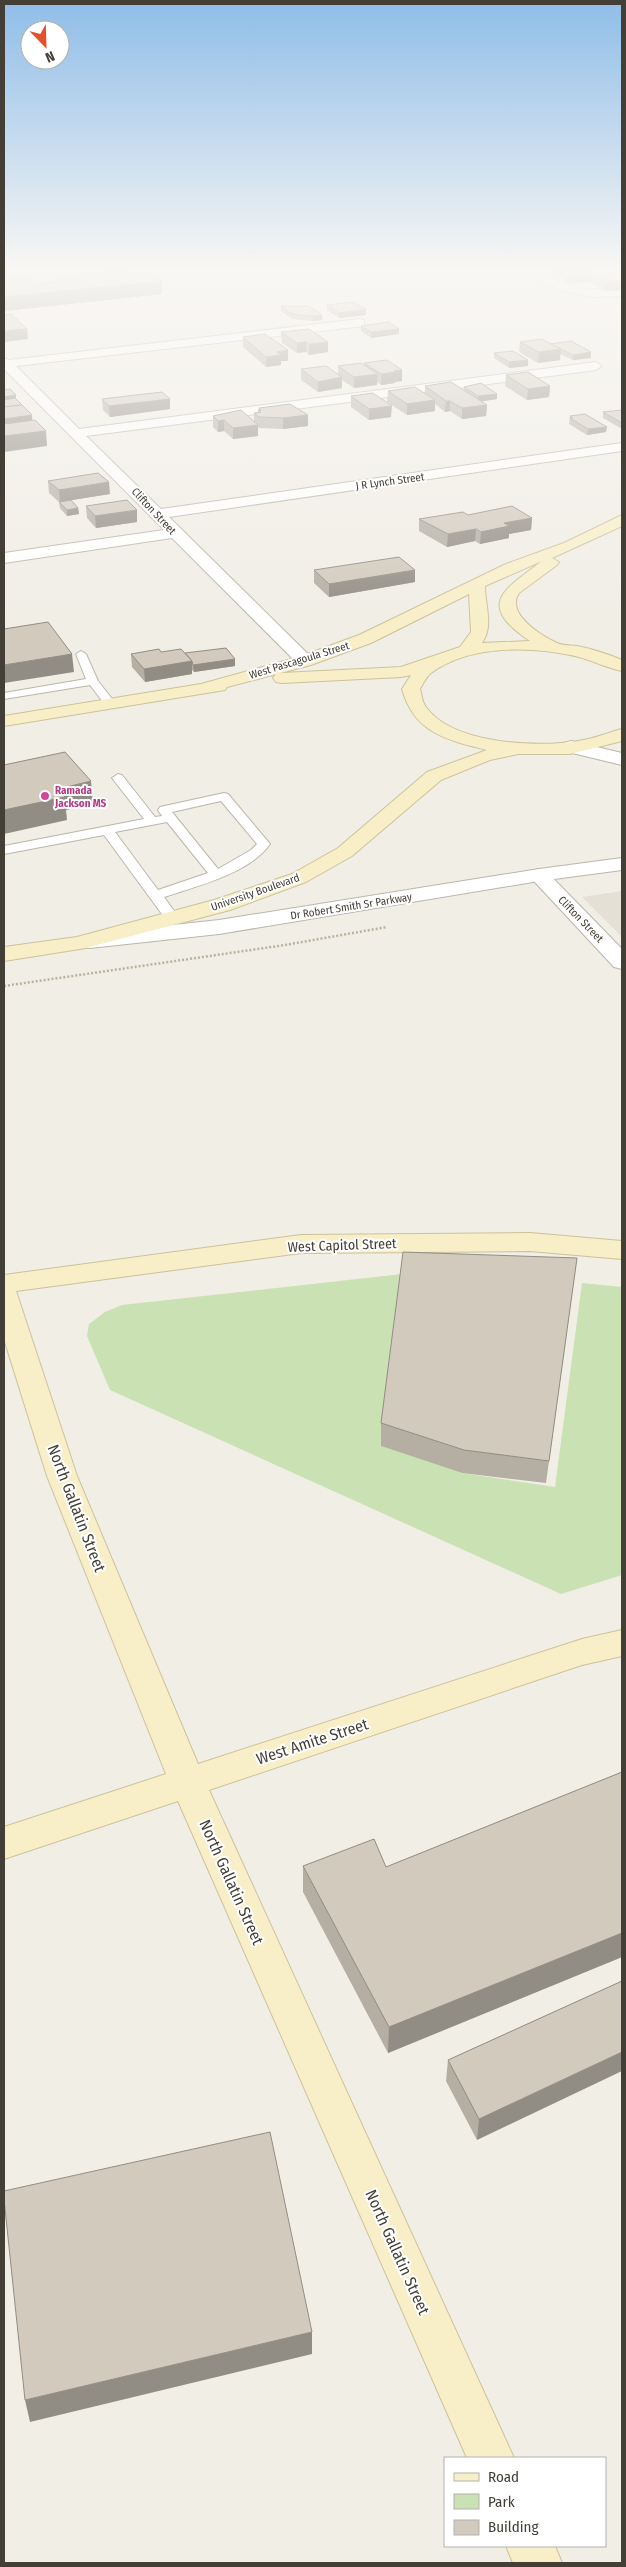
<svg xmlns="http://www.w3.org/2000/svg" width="626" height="2567" font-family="'Fira Sans Condensed',sans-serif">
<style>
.residential{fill:#e4e0d5}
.green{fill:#cae1b3}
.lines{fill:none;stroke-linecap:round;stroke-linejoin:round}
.service-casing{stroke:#bbb6aa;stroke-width:2}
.minor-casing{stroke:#bbb6aa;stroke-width:2}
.tertiary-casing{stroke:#bbb6aa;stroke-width:2}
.secondary-casing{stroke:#ccc29a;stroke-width:2}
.path{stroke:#bbb29d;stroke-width:2.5;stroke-dasharray:2 2;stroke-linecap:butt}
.service{fill:#fff;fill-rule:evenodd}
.minor{fill:#fff;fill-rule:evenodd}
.tertiary{fill:#fff;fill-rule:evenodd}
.secondary{fill:#f8efc9;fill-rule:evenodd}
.wall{fill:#b4aea3}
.shaded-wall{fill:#928d84}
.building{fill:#d1cabd;stroke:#928d84}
.hotel-dot{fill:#d1479c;stroke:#fff;stroke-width:2}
.labels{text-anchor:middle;stroke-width:4;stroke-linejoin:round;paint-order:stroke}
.far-street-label{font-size:11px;fill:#433f36;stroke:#fff}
.far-hotel-label{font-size:11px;font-weight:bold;fill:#b23c85;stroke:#fff;text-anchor:start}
.street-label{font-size:14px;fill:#433f36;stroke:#fff}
.near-street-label{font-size:16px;fill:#433f36;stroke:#fff}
</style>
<rect width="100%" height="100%" fill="#f1eee6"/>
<path class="residential" d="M622,891V937L582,897Z"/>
<path class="green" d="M402,1274L381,1446L462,1473L555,1487L582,1283L622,1287V1575L561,1594L110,1390L87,1336L89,1324L105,1312L122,1305Z"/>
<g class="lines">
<defs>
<g id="service">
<path d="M81,651L86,654L98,681L116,704L114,706H106L90,685L4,699V693L86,679L76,654Z"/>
<path d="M118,774L122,775L155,817L162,816L158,810L160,807L224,793L228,794L270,844C250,873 197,886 164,897L179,918L172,922L167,921L104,835L4,854V846L144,819L112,778ZM221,801L257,844L251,850L218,869L172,812ZM167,822L208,873L158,890L115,832Z"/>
</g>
<g id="minor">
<path d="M512,267H526L580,289L622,290V296L592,297L564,291Z"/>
<path d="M360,319L364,320V326L16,366L79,429L596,362L602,366L596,370L86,436L161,509L622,443V451L169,517L311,657L314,661L311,665H299L172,538L4,563V553L164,530L4,369V358L9,360Z"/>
<path d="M539,869L546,871L622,949V969L614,967L532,879L529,875L532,871Z"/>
</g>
<g id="tertiary">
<path d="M571,741L622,753V765L564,751L562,747L564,743Z"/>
<path d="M622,858V870L539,881L219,934L90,948L82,946L79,941L82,936L90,934L219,920L539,869Z"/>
</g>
<g id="secondary">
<path d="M622,515V526L552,558L559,562L557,565L519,593C505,614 542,636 557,643C563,646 571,645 577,646C592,649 608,654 622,660V671C607,668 594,661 579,657C533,646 470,644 431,673C426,677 423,684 420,689C422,695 422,702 426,707C452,744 537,748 578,741C593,739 607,733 622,729V741L570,754H518L490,760L441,780L352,856L306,882L230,910L86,948L4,961V947L77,937L214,900L292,874L338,848L427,772L487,750C447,740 414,733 402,689L411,675L401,677L282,683L276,682L273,678L276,674L282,673L401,667L460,647L471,632L469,594L371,643L311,665L227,687L225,690L4,726V716L201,684L299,657L359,635L506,564L564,543ZM542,561C504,590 475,604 530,641L482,643C494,626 485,606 485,586Z"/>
<path d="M530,1233L622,1241V1259L530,1251L301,1253L16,1291L77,1476L198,1764L582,1639L622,1630V1656L582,1665L209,1790L514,2458H467L178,1801L4,1859V1827L166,1774L47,1476L4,1339V1275L301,1235Z"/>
<path d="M506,2546H555L562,2563H513Z"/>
</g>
</defs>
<use href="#service" class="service-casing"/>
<use href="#minor" class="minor-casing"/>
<use href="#tertiary" class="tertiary-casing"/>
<use href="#secondary" class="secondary-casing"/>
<path class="path" d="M4,986L285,945L387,927"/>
<use href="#service" class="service"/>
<use href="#minor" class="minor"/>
<use href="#tertiary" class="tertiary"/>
<use href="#secondary" class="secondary"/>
</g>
<g class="wall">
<path d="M555,267H608V268L622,267V290L605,291L589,282L568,284L564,281V278L555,273Z"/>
<path d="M58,277L162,281V294L4,311V279L38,284L59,282Z"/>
<path d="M327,305L366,309V315L339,318L327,310Z"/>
<path d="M281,306H309L322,320L313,321L292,319L281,311Z"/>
<path d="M361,326L399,334L371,338L361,331Z"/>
<path d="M309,329L328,352L309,355L306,352L297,353L282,343L281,332Z"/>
<path d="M243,337L288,361H281V365L266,367L243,347Z"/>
<path d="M520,342L551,344L591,358L573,360L560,354V360L538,363L519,352Z"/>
<path d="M494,353L528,366L509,368L494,358Z"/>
<path d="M364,363L402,370V381L395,382V383L381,385L377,382V385L354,388L342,380V388L318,392L301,380V369L338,375V366L364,365Z"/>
<path d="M506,375L550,386L549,397L527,400L505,386Z"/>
<path d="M425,386L464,390V387L497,399L482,401L487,405L486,416L462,419L450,411L445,412L435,404V411L407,415L387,402L388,391L425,393Z"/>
<path d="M351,396L391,417L369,420L351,407Z"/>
<path d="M102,399L170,409L110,417L103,410Z"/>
<path d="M259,408L308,415V426L283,429L259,428L258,427V436L233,439L224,431L218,432L213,427V416L254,422V413H258V410H259Z"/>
<path d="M622,410V429L603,418V412Z"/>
<path d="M570,416L606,432L587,435L569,424Z"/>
<path d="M48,481L110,494L71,500L78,508L79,514L67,516L60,508L59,502L49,493Z"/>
<path d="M86,506L137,510V522L96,528L87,518Z"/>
<path d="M468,515L532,518L531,530L509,534V538L480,544L475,541L447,547L419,531V519Z"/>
<path d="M314,570L415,582L329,597L314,583Z"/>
<path d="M161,652L185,654L235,666L194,672L192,670V674L145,682L132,667L131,654Z"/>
<path d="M577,1258L546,1483L462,1473L381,1446V1423Z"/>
<path d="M622,1772V1957L388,2053L303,1892V1866L386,1867Z"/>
<path d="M622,1981L477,2140L446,2081L448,2060Z"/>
</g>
<g class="shaded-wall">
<path d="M603,267H608L607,276L590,273L589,282L568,284L569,275L567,273V270Z"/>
<path d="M622,280V290L605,291V282Z"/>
<path d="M162,281V294L4,311V297Z"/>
<path d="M366,309V315L339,318V313Z"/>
<path d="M322,315V320L313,321V316Z"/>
<path d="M27,329L28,339L4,342V331Z"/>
<path d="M399,329V334L371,338V332Z"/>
<path d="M306,342V352L297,353V343Z"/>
<path d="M328,342V352L309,355V344Z"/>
<path d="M561,349L560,360L538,363L539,352Z"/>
<path d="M288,350V361H281V365L266,367V357L277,352Z"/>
<path d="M591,352V358L573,360V355Z"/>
<path d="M528,360V366L509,368V362Z"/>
<path d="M402,370V381L395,382V383L381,385V374Z"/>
<path d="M378,374L377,385L354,388V377Z"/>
<path d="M342,377V388L318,392V382Z"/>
<path d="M550,386L549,397L527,400L528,389Z"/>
<path d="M497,394V399L478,402V396Z"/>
<path d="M16,395V401L4,403V397Z"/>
<path d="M170,399V409L110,417L109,406Z"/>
<path d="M435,400V411L407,415V404Z"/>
<path d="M446,401H450V411L445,412Z"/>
<path d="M487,405L486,416L462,419V408Z"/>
<path d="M392,406L391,417L369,420V409Z"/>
<path d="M32,415L33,430L4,434V419Z"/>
<path d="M308,415V426L283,429V418Z"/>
<path d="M224,420V431L218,432V421Z"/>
<path d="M258,425V436L233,439V428Z"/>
<path d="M607,427L606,432L587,435L588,429Z"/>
<path d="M46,431L47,446L4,452V436Z"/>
<path d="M109,482L110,494L60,502L59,490Z"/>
<path d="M78,508L79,514L67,516V510Z"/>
<path d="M137,510V522L96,528L95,516Z"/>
<path d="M532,518L531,530L509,534V538L480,544L481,532L504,523Z"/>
<path d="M476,529L475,541L447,547L448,534Z"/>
<path d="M415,570V582L329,597V584Z"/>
<path d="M72,654L74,672L4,683V665Z"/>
<path d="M235,659V666L194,672L193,665Z"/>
<path d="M192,661V674L145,682L144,669Z"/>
<path d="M91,781L93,804L66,810L67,820L4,834V810L58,789Z"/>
<path d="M622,1933V1957L388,2053L389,2027Z"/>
<path d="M622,2052V2071L477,2140L479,2119Z"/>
<path d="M312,2332V2354L30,2422L25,2400Z"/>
</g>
<g class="building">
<path d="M562,267H603L567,270Z"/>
<path d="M618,267H622V280L605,282L590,273L569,275L564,272Z"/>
<path d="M141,268L162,281L4,297V279L29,276L38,284L64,281L58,277Z"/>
<path d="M353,302L366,309L339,313L327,305Z"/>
<path d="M281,306H309L322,315L313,316L292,314Z"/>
<path d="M11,314L27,329L4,331V315Z"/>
<path d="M389,322L399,329L371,332L361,326Z"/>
<path d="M309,329L328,342L309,344L306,342L297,343L281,332Z"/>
<path d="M265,334L288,350L277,352L281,355L266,357L243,337Z"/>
<path d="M542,339L561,349L539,352L520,342Z"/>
<path d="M571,341L591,352L573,355L551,344Z"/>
<path d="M513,351L528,360L509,362L494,353Z"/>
<path d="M387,360L402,370L394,371L396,372L381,374L364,363Z"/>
<path d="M361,363L378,374L354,377L338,366Z"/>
<path d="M326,366L342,377L318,382L301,369Z"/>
<path d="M528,372L550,386L528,389L506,375Z"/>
<path d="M451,382L487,405L462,408L450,401H446L425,386Z"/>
<path d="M481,383L497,394L478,396L464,387Z"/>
<path d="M415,387L435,400L407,404L388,391Z"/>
<path d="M10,389L16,395L4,397V390Z"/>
<path d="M162,392L170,399L109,406L102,399Z"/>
<path d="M373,393L392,406L369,409L351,396Z"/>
<path d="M15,398L22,405L4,407V400Z"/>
<path d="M290,404L308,415L283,418L259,417L254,413L261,412L258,410H261L259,408Z"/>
<path d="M22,405L32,415L4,419V407Z"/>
<path d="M241,410L258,425L233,428L224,420L218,421L213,416Z"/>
<path d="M622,410V423L603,412Z"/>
<path d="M585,414L607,427L588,429L570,418H573L570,416Z"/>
<path d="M35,420L46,431L4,436V424Z"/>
<path d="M98,473L109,482L59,490L48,481Z"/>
<path d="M71,500L78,508L67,510L59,502Z"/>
<path d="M127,500L137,510L95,516L86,506Z"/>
<path d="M512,506L532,518L504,523L509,526L481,532L476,529L448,534L419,519L463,512L468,515Z"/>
<path d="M399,557L415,570L329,584L314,570Z"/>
<path d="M48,622L72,654L4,665V629Z"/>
<path d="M226,648L235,659L193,665L192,661L185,653Z"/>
<path d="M159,649L161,652L181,649L192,661L144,669L131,654Z"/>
<path d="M65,752L91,781L58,789L65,797L4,810V765Z"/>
<path d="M403,1252L577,1258L549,1461L464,1450L381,1423Z"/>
<path d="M622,1772V1933L389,2027L303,1866L374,1839L386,1867Z"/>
<path d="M622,1981V2052L479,2119L448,2060Z"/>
<path d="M270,2132L312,2332L25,2400L4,2199V2191Z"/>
</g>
<linearGradient id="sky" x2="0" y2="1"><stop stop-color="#8fbde8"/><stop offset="0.43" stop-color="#f9f7f4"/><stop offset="1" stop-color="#f9f7f4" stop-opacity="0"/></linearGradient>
<rect width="626" height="626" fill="url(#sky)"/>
<circle class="hotel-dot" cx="45" cy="796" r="5"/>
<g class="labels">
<g class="far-street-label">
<text transform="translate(390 481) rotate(-8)" y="4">J R Lynch Street</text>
<text transform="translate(154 511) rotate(47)" y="4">Clifton Street</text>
<text transform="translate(299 660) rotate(-17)" y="4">West Pascagoula Street</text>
<text transform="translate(255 892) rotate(-19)" y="4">University Boulevard</text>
<text transform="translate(351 906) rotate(-9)" y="4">Dr Robert Smith Sr Parkway</text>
<text transform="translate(581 919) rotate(46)" y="4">Clifton Street</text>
</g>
<g class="far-hotel-label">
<text x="55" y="794">Ramada<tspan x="55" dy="13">Jackson MS</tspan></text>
</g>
<g class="street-label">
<text transform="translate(342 1245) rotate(-2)" y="5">West Capitol Street</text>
</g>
<g class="near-street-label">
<text transform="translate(77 1508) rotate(69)" y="6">North Gallatin Street</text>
<text transform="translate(312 1741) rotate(-18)" y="6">West Amite Street</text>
<text transform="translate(232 1882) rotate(66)" y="6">North Gallatin Street</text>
<text transform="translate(398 2252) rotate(66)" y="6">North Gallatin Street</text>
</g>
</g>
<rect width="626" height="2567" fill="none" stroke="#433f36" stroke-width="10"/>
<rect x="444" y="2457" width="162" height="90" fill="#ffffff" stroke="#b4b2af"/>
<rect x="454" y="2473" width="25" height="8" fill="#f8efc9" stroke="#b4b2af"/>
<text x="488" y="2482" font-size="15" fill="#433f36">Road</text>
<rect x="454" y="2494" width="25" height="15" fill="#cae1b3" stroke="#b4b2af"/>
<text x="488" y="2507" font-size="15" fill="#433f36">Park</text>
<rect x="454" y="2520" width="25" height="15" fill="#d1cabd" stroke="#b4b2af"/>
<text x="488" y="2532" font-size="15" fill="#433f36">Building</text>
<g transform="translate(45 45) rotate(157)"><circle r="24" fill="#ffffff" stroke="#b4b2af"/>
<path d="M0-4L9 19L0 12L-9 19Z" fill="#e1512d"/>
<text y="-8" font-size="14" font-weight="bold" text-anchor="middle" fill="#433f36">N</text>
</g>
</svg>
